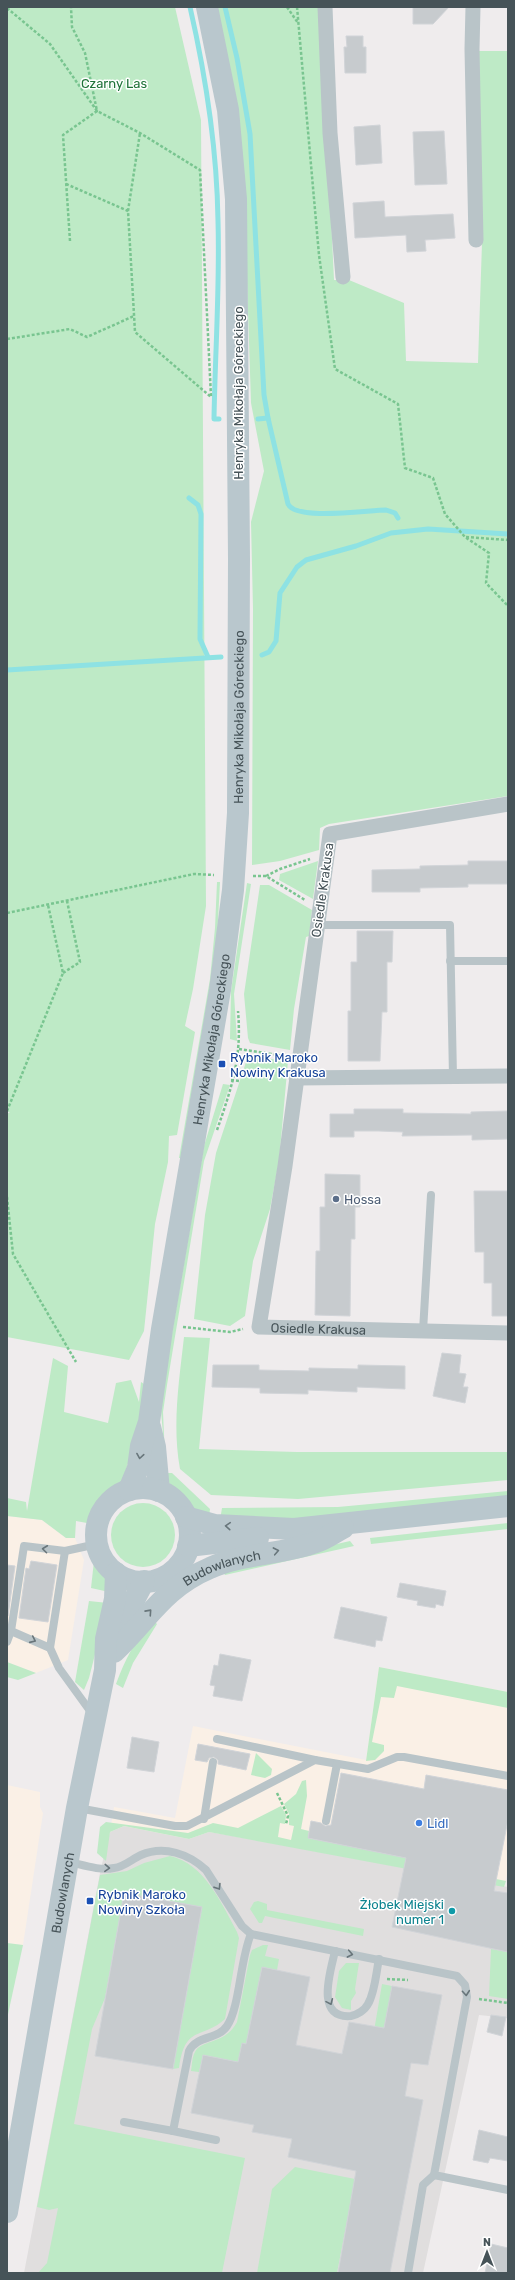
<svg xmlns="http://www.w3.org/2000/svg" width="515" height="2280" font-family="Rubik,sans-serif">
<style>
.commercial{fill:#faf0e6}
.education{fill:#e0dede}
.green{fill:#beeac6}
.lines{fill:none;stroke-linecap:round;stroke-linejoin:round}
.stream{stroke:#8ee2e3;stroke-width:5}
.building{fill:#c7cbce;stroke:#d1d4d8}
.path{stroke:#79c590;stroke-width:2.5;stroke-dasharray:3 2;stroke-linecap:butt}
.lane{stroke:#b9c4c8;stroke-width:8}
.street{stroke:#b9c4c8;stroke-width:15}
.secondary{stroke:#b9c7cd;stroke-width:22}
.oneway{stroke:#68767b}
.oneway2{stroke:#68757a}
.transit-dot{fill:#1a4fb4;stroke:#fff;stroke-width:1.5}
.service-dot{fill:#5c6f8a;stroke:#fff;stroke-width:1.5}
.shop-dot{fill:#3f7fe0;stroke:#fff;stroke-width:1.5}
.culture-dot{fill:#0f9aa8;stroke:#fff;stroke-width:1.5}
.labels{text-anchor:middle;stroke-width:3;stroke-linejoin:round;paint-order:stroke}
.park-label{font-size:13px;fill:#1e7238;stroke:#fff}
.street-label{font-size:13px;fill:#465358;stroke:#fff}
.transit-label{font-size:13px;fill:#164399;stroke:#fff;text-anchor:start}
.service-label{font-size:13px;fill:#4e5e75;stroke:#fff;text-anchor:start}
.shop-label{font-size:13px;fill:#366cbe;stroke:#fff;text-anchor:start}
.culture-label{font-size:13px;fill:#0d838f;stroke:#fff;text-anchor:end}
</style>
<rect width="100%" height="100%" fill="#efeced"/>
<g class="commercial">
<path d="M7,1516L42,1520L66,1538H75L84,1560L68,1660L36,1673L7,1662Z"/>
<path d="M379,1667L508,1692V1870L504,1887L227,1835L209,1832L189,1839L110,1832L114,1807L175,1818L193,1726L366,1760Z"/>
<path d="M7,1785L40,1792V1807L43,1813L23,1945L7,1943Z"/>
</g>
<path class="education" d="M124,1826L189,1839L209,1832L227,1835L508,1887V2018L479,2015L423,2273H24L101,1868L110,1832Z"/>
<g class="green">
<path d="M7,7H175L201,120L206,906L193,989L185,1026L195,1032L177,1135L169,1136L168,1162L155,1224L144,1331L129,1360L7,1337V1114L10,1112H7Z"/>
<path d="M217,7H321L334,280H349L404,303L406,361L478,363L482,243L479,51H508V796L329,824L320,828L319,850L280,861L252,865L253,609L251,522L264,471L251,403L245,219Z"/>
<path d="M318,861L313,899L279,880L280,874Z"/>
<path d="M217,882H220L216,959L182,1158H179L210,979L215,928Z"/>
<path d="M247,883L251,884L234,994L237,1041L230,1039L231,991Z"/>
<path d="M260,885H269L312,910L309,936L306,937L294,1009L290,1050L250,1043L248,1038L244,994Z"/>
<path d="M248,1056L288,1061L279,1161L270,1209L253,1261L245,1316L230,1326L194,1319L205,1215L216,1153Z"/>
<path d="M223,1084L230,1085L204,1161L167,1385L163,1412L165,1457L161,1411L166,1368L204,1146Z"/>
<path d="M184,1337L210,1338L199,1449L297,1452H508V1480L298,1499L211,1495L180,1469C172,1425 179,1382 184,1337Z"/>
<path d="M53,1358L68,1366L64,1412L108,1423L116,1383L131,1380L139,1402L141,1382L144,1384L138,1434L121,1484L100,1503L86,1528L87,1523L76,1521L75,1538H66L42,1520L7,1516V1498L26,1502L27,1511Z"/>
<path d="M164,1473H172L210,1509L209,1518C189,1508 173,1495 164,1473Z"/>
<path d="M508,1491V1497L286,1520H220L222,1508L338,1507Z"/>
<circle cx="143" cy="1535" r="32"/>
<path d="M508,1523V1529L371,1544L370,1538Z"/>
<path d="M350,1541L354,1546L225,1575L222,1570Z"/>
<path d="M94,1561H97L107,1578L109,1592L91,1588Z"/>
<path d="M89,1601L108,1603L89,1678L84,1690L75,1682Z"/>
<path d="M151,1618L157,1624L133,1663L123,1688L116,1684C125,1659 136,1640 151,1618Z"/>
<path d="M7,1662L36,1673L18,1680L7,1677Z"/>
<path d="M379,1667L508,1692V1708L397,1686L394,1698L381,1697L372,1742L384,1745V1751L375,1760L366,1761Z"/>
<path d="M256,1753L272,1769L271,1775L265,1778L251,1775Z"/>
<path d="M306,1780L307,1796L301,1829L309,1831L308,1838L497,1876L496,1879L506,1881L504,1887L209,1832L189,1839L124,1826L110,1832L106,1861L97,1853L100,1827L106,1822L188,1833L213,1823L238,1828L281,1806L286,1815L285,1824L280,1823L278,1837L291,1840L294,1826L289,1825V1814L284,1804L296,1794L302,1781Z"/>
<path d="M170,1856C204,1863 222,1904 237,1932L239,1938L225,2019C202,2040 185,2024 179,2068L173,2069L202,1907L124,1893L105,1998L92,2029L74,2124L245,2158L222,2273H38L47,2263L58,2208L49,2210L37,2207L100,1875L127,1871L144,1863Z"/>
<path d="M258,1901L267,1904V1910L364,1929L363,1936L265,1916L262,1923H259L250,1909L254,1902Z"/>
<path d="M7,1943L23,1945L7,2019Z"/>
<path d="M263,1945H268L265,1956L279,1959L277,1970L262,1967L249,2031L260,2047L242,2043L256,2066L203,2055L199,2072L191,2071C192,2065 192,2057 195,2052C201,2039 225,2045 237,2022L250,1955L252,1950Z"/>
<path d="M491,1949L508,1952V1999L489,1996Z"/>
<path d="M346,1963H359L355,1989L356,1993L351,2001V2010L342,2008L335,1997L339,1971Z"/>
<path d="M382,1984L392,1986L379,2056L369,2060Z"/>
<path d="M295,2167L355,2179L337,2273H257L272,2189Z"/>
</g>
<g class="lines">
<g class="stream">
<path d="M190,7C206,77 217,149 218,221C220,287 215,353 214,419H219"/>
<path d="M225,7L237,58L250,134L264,395L268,418L288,504C296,521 368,510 386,510L395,513L398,518"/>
<path d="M258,419L268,418"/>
<path d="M189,498L198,505L201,514L200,639L208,657"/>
<path d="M262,655L269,652L276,641L280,593L297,567L306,560L356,546L391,533L428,529L508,534"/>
<path d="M7,670L221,657"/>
</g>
</g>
<g class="building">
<path d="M413,7H449L433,24H413Z"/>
<path d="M346,36H363V47H366V73H345L344,47H347Z"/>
<path d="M380,125L382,163L356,165L354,127Z"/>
<path d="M444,131L447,184L415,185L413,132Z"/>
<path d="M384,201L385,217L453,214L455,238L425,240L426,251L407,252L406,235L355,238L353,203Z"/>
<path d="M468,861H508V884H468V887L420,888V892H372V870L420,869V866L468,865Z"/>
<path d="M357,931H393L392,962H387V1012H382L380,1061H348V1011H351V962H357Z"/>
<path d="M354,1109H403V1113L471,1114V1112L508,1111V1139L472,1140V1135L402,1136L403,1132L379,1131H354V1137H330V1114H354Z"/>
<path d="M325,1174L360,1175V1207H355V1239H351L350,1316L315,1315L316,1251H320V1207H325Z"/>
<path d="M474,1191H508V1316H492V1283H484V1252H475Z"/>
<path d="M442,1353L461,1355L459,1373L466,1374L463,1387H468L465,1403L433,1396Z"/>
<path d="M213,1365H259V1370L309,1371V1368L358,1369V1365L405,1366V1389L357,1387V1392L308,1390V1394L260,1393V1388L212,1387Z"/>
<path d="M31,1561L57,1565L48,1622L19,1618L26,1568L29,1569Z"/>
<path d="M7,1565L15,1566L8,1616H7Z"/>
<path d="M400,1583L446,1591L443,1606L436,1604L435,1608L417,1605L418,1601L397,1597Z"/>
<path d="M341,1607L387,1617L382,1641L376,1640L375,1647L334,1638Z"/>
<path d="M220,1654L251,1660L242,1701L213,1696L215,1686L210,1685L214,1665L218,1666Z"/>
<path d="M132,1737L159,1742L154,1772L127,1768Z"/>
<path d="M198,1744L250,1754L246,1770L218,1764V1760L214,1757L209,1758L207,1762L195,1760Z"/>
<path d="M341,1773L424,1789L426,1775L508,1790V1820L494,1891L508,1893V1952L392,1927L406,1858L308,1838L311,1821L321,1823L325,1826L331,1825Z"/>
<path d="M124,1893L202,1907L173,2069L95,2056Z"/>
<path d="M262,1967L310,1977L296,2045L342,2054L349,2022L384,2028L392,1986L442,1995L428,2065L411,2063L405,2096L423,2100L390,2273H338L356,2171L288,2157L292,2139L252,2132L254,2125L191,2113L203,2055L238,2062L242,2043L246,2044Z"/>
<path d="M491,2015L506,2017L502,2036L487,2032Z"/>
<path d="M479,2130L508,2137V2161L490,2158L488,2163L473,2160Z"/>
<path d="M491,2244L508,2248V2273H485Z"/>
</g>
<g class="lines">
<g class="path">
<path d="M287,7L298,23"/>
<path d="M297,7L319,255L335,369L398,404L405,468L433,478L445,514L465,537L489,553L486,583L508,606"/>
<path d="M7,8L50,44L97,111L85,53L72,27L71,7"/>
<path d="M66,184L128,211"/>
<path d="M70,241L63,135L97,111L140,133L200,170L211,397L135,332L128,211L140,133"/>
<path d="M7,339L70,329L87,337L134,316"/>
<path d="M466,537L508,540"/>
<path d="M253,876H266L305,900"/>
<path d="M266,876L280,869L310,859"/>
<path d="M7,913L194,874L214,875"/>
<path d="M63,973L80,962L67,901"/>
<path d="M239,1049L284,1056"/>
<path d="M231,1080L240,1081"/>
<path d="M7,1111L63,973L48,905"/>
<path d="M217,1130C232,1087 242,1057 238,1011"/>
<path d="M7,1197L13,1254L76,1362"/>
<path d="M183,1327L230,1332L243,1329"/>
<path d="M277,1793L288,1816L286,1824"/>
<path d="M387,1979L408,1980"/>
<path d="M479,1999L508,2003"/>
</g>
<g class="lane">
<path d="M317,925H450L453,1077"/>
<path d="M450,961H508"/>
<path d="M423,1331L431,1195"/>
<path d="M7,1642L11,1631"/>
<path d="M50,1648L65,1551"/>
<path d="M93,1715L59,1668L50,1648L11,1631L24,1546L65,1551L97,1544"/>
<path d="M217,1739L315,1760"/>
<path d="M78,1808L175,1826H187L315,1760L368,1769L397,1757H404L508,1776"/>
<path d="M204,1819L213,1762"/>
<path d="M326,1821L337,1764"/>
<path d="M69,1862C83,1865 100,1871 114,1868C124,1867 132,1859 141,1855C164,1845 189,1854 206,1870L242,1926L251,1934L457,1976L465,1985L467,1997L434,2175L508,2190"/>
<path d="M335,1951C331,1970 314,2019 351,2016C357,2015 365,2010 368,2004C375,1992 376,1973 379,1959"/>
<path d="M124,2122L173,2131L189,2051C197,2035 218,2040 227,2026C240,2007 240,1959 251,1934"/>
<path d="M173,2131L216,2140"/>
<path d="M408,2273L423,2185L434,2175"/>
</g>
<g class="street">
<path d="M325,7L330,133L343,277"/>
<path d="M473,7L472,49L476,240"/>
<path id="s1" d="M508,804L330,834L285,1166L259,1327L508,1333"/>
<path d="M296,1078L508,1076"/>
</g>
<g class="secondary">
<path d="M150,1427L155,1447L159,1491"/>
<circle cx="143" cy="1535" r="47"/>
<path id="s2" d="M129,1490L138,1468L141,1446L149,1422L162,1329L220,990L233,890L238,813L239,558L236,199L228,110L207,7"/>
<path d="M186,1517L215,1525L294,1529L508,1506"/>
<path d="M188,1546L258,1538"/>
<path d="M119,1640L132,1604L144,1581"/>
<path id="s3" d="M114,1652C148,1620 163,1588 210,1568C243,1553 282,1555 316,1542C326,1539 335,1532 343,1528"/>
<path id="s4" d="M7,2212L77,1808L105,1670L106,1639L115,1599L116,1573"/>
</g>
</g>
<defs><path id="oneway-chevron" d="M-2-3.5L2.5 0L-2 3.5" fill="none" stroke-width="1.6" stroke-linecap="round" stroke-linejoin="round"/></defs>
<g class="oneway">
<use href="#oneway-chevron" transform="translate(140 1456) rotate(99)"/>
<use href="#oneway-chevron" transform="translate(228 1526) rotate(-176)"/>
<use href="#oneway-chevron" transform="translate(276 1551) rotate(-11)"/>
<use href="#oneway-chevron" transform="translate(149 1612) rotate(-48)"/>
</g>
<g class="oneway2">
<use href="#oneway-chevron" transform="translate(45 1549) rotate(-173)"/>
<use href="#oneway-chevron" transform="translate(33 1640) rotate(24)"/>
<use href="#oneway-chevron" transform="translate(107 1868) rotate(3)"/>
<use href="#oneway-chevron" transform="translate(218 1887) rotate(58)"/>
<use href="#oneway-chevron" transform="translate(350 1954) rotate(11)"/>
<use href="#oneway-chevron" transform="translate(466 1993) rotate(85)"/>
<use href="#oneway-chevron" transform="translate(330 2002) rotate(66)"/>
</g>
<g class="transit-dot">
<rect x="218" y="1060" width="8" height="8" rx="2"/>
<rect x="86" y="1897" width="8" height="8" rx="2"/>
</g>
<circle class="service-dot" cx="336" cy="1199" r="4"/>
<circle class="shop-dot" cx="419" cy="1823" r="4"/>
<circle class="culture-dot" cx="452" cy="1911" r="4"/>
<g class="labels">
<g class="park-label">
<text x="114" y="88">Czarny Las</text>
</g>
<g class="street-label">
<text transform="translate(238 393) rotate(-90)" y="5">Henryka Mikołaja Góreckiego</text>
<text dy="5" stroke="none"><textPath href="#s2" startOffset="783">Henryka Mikołaja Góreckiego</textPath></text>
<text transform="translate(322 890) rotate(-82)" y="5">Osiedle Krakusa</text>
<text dy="5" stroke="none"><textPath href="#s2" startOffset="459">Henryka Mikołaja Góreckiego</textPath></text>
<text dy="5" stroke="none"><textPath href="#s1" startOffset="738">Osiedle Krakusa</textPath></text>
<text dy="5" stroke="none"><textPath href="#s3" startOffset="140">Budowlanych</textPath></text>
<text dy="5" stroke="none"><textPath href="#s4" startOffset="324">Budowlanych</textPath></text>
</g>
<g class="transit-label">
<text x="230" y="1062">Rybnik Maroko<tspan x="230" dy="15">Nowiny Krakusa</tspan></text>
<text x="98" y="1899">Rybnik Maroko<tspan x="98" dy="15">Nowiny Szkoła</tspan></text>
</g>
<g class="service-label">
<text x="344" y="1204">Hossa</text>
</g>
<g class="shop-label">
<text x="427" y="1828">Lidl</text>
</g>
<g class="culture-label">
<text x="444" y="1909">Żłobek Miejski<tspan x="444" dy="15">numer 1</tspan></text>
</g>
</g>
<rect width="515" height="2280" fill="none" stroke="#465358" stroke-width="16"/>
<g transform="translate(487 2252)" stroke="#ffffff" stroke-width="3" paint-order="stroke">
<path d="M0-3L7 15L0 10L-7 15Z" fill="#465358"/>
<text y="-6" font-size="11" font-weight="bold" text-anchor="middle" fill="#465358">N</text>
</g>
</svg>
